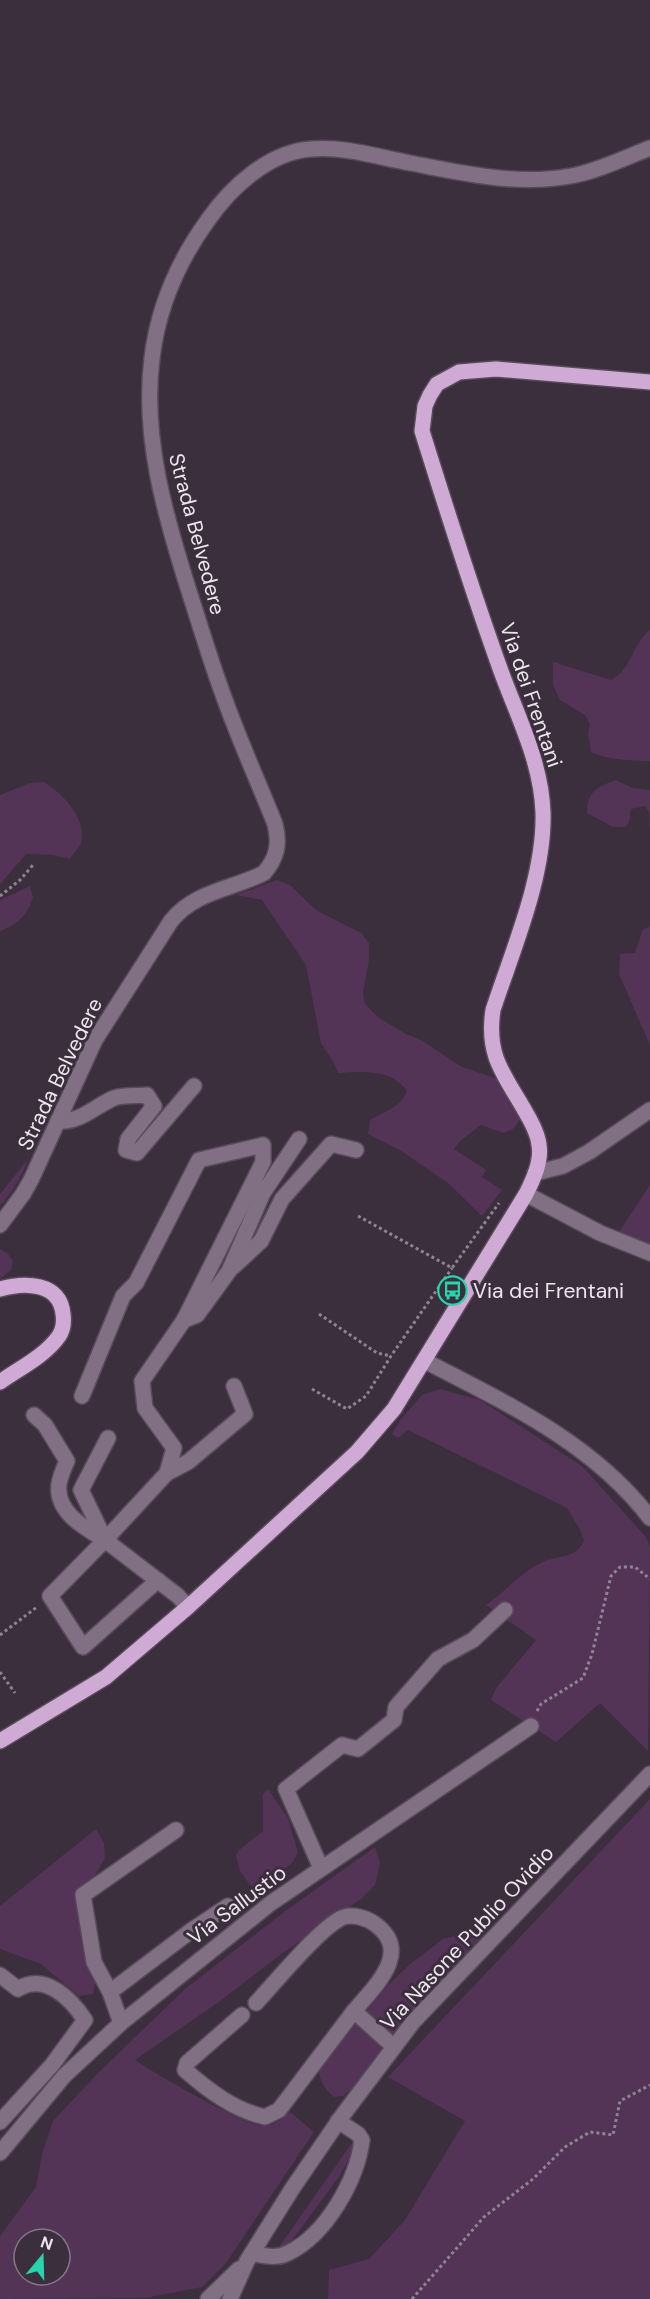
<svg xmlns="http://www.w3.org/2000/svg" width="650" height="2299" font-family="'DM Sans',sans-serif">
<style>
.green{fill:#533457;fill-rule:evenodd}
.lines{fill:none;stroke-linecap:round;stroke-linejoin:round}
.minor-casing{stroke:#584b59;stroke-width:18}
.major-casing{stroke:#584b59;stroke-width:18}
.path{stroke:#8f8591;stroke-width:3;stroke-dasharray:3 3;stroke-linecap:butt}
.minor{stroke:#817084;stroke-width:15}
.major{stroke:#cfaad4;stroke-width:15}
.labels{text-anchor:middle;stroke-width:6;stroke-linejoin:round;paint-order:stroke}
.street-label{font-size:21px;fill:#eee6ef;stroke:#3b2e3d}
.poi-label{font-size:21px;fill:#eee6ef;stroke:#3b2e3d;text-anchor:start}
</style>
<rect width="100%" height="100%" fill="#3b2e3d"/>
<g class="green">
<path d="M650,630V761C630,760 610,761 591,752L588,733L590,724L585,715L560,700L553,685V662L611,680C631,671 632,644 650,630Z"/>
<path d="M616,780L632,788L650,790V830L649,812L645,806L631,809L629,822L625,827H613L587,813C587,791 597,787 616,780Z"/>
<path d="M44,782C63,794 87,818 81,843C79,848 73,854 70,859L53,855L26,854L0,884V795L30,783Z"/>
<path d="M277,880L290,885L316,910L361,933L369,943V960L363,992L365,1004L379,1018L406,1034L423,1041L460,1066L497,1079L521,1118L513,1129L504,1133L481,1125L460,1141L454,1149L486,1170L482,1177L502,1190L482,1216L448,1183L400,1150L368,1134L370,1120C384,1112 401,1107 407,1091C391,1068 362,1072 338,1073L334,1063L321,1043L306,965L262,900L236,895Z"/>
<path d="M30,886L33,897C27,916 18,924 0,931V900Z"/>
<path d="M650,927V1045L619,974L620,954L635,953L643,929Z"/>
<path d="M28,1159C22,1177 12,1192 0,1206V1194Z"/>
<path d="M650,1185V1245L619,1232Z"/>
<path d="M0,1249L8,1254L13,1261L11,1270L0,1279Z"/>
<path d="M440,1389L480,1400L582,1466L646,1537L650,1546L648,1751L600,1703L556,1742L491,1700L496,1688L536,1640L486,1605C505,1592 522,1571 543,1562C559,1555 575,1559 584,1541L580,1530L567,1508L408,1430L398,1438L392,1434L401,1419L422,1395Z"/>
<path d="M268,1789L288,1818L298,1853L293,1862L256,1893L240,1871L236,1855L239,1850L263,1831V1794Z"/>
<path d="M650,1799V2299H328L329,2270L369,2259L405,2220L465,2121L388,2077Z"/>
<path d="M96,1829L104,1843L105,1858L79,1904L81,1942L96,1980L93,1994L79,1996L41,1964L0,1949V1906Z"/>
<path d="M375,1847L380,1863L375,1885L361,1899L284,1952L220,2001L135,2060C152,2072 246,2126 262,2126C273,2127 282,2118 290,2112L314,2132L226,2263L202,2287L145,2298L0,2299V2236L36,2187L42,2154L53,2121L99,2072L185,1989L288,1909ZM24,2239H60V2275H24Z"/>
<path d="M467,1933L484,1934L403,2028L367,2076L343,2096L334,2097C324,2088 319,2081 319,2068L390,1983L409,1965L443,1939Z"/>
<path d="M354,2140L350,2156L341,2174L290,2243L277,2250Z"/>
</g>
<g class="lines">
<defs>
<g id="minor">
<path d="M58,1121C80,1123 95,1106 114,1098C123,1095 137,1096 147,1095L154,1106L128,1139L126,1150L137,1153L194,1086"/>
<path d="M535,1173L563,1166L589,1152L650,1110"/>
<path d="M526,1194L600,1233L650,1253"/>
<path d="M0,1225L23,1194L31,1180L95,1040L171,921C195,891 233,889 264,873C277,858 280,844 275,824C257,779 237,735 221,689C209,656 199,622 188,588C165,515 142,436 152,358C158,308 179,260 208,220C231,187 269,152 311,149C344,146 378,157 410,163C463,173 517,186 571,176C598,171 624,158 650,148"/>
<path d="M233,1267L261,1241L282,1199L331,1144L356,1150"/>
<path d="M184,1320L197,1315L229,1271L263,1193L299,1139"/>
<path d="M425,1361C506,1403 593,1443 650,1518"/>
<path d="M82,1396L123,1296L136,1283L199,1160L263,1145V1162L184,1320L142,1381L145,1408L174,1448L167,1473"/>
<path d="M34,1415L45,1425L67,1461C64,1468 60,1477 59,1484C55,1512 85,1528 105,1540"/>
<path d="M105,1540L167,1473L188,1462L245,1414L234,1386"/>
<path d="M105,1540L81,1490L108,1438"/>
<path d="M158,1580L83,1647L50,1596L105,1540L178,1596L188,1607"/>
<path d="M321,1868L286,1789L342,1745L358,1749L394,1720L396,1707L438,1659L473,1640L505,1610"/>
<path d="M0,1975L18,1989C45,1972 71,1999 85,2020L52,2065L0,2122"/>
<path d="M110,1992L94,1962L83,1895L176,1830"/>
<path d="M256,2003C274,1984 323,1924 344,1917C353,1914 367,1918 375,1924C413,1952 375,1986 354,2011"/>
<path d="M242,2015L187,2063L185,2070C209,2091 234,2110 265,2117L279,2110L354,2011L394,2047"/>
<path d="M121,2023L110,1992L192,1930L228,1906"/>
<path d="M0,2153L64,2076L121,2023L271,1903L531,1726"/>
<path d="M252,2253C264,2256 277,2259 288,2253C326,2235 357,2180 362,2140L358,2134L338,2121"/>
<path d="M208,2299L239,2269"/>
<path d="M230,2299L247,2261L292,2189L342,2116L413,2022L650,1774"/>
</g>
<g id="major">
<path d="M0,1289C24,1282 60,1282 63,1314C64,1321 63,1330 59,1336C45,1356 20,1368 0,1382"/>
<path d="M0,1741L106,1677L188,1607L357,1452L394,1409L526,1194C533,1180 542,1161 539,1145C538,1134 531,1121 525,1111C504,1074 486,1056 493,1010C513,949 545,876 543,812C541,758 514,710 497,660C470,584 446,508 422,431L425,406L430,395L437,384L459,372L496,369L650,382"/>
</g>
</defs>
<use href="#minor" class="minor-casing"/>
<use href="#major" class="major-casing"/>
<g class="path">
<path d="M0,896L20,880L33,865"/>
<path d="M358,1216L452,1268L499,1203"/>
<path d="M319,1314L377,1353L391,1356"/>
<path d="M312,1389L347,1409L366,1396L391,1356L452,1268"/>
<path d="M0,1635L37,1607"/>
<path d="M0,1672L15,1693"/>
<path d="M537,1711L541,1704L583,1678L592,1654L611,1576L620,1567H635L650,1579"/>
<path d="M412,2299L484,2217L533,2179L565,2147L590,2132L613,2135L620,2101L650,2085"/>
</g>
<use href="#minor" class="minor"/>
<use href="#major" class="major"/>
</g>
<defs>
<symbol id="bus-ring" viewBox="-11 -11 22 22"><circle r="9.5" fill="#3b2e3d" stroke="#27d5ad" stroke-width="1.5"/><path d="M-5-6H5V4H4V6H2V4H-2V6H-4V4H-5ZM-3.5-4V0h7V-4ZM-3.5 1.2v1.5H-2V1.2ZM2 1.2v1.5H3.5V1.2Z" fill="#27d5ad"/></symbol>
</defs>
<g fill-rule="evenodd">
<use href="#bus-ring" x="436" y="1274" width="33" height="33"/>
</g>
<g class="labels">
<g class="street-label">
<text transform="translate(197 534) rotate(75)" y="7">Strada Belvedere</text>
<text transform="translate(531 695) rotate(71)" y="7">Via dei Frentani</text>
<text transform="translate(60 1074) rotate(-64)" y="7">Strada Belvedere</text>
<text transform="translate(237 1905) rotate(-37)" y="7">Via Sallustio</text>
<text transform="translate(467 1938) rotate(-47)" y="7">Via Nasone Publio Ovidio</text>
</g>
<g class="poi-label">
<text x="473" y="1298">Via dei Frentani</text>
</g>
</g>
<g transform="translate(42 2257) rotate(19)"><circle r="28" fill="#3b2e3d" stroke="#837884" stroke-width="1.5"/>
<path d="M0-4.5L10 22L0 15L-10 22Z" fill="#27d5ad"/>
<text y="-9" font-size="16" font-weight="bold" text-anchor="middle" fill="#eee6ef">N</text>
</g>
</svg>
